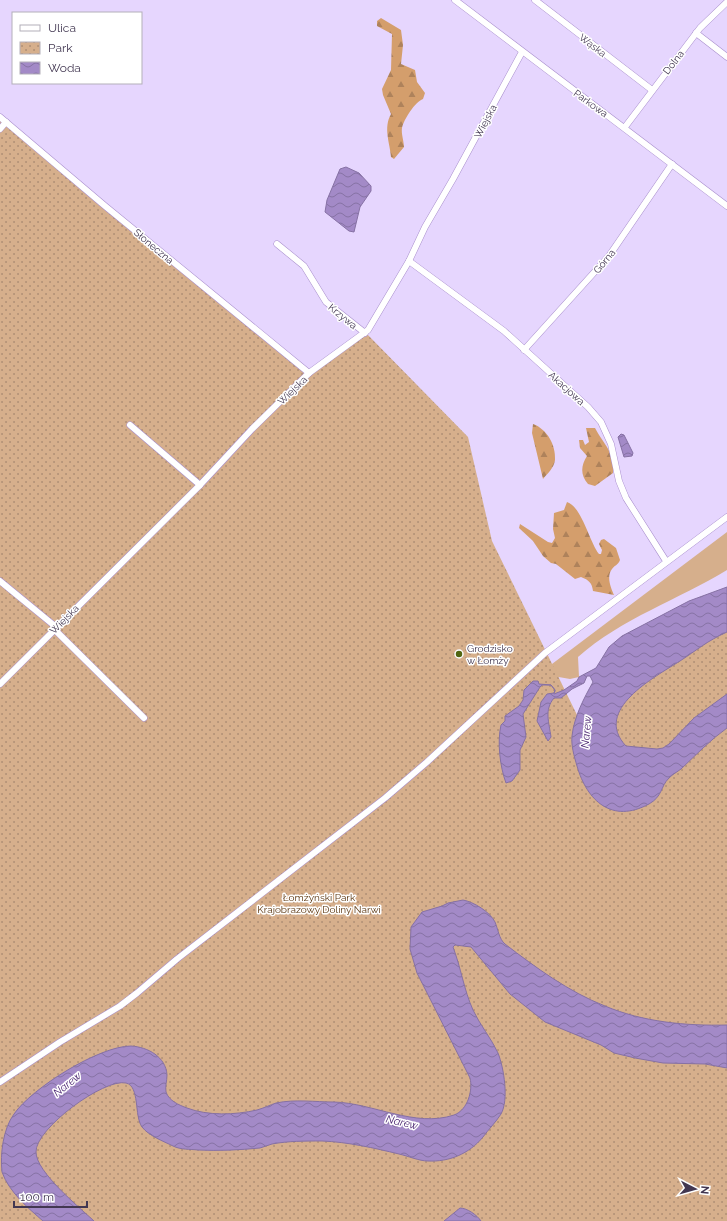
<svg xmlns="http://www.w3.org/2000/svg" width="727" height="1221" font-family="Raleway,sans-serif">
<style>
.green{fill:#d6af8c}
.forest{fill:url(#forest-firs)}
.park{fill:url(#park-dots)}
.water{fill:url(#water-waves);stroke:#8671a4}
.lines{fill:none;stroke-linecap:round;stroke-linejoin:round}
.minor-casing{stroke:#a98fcd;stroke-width:7}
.minor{stroke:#fff;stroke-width:6}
.poi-dot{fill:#506511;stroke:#fff;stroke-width:1.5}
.labels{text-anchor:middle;stroke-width:3;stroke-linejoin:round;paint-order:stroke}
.street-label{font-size:10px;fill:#423751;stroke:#fff}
.poi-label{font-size:10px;fill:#423751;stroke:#fff;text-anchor:start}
.park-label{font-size:10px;fill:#59340d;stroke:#fff}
.water-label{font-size:11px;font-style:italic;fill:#4e2a74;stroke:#fff}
</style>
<defs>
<pattern id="forest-firs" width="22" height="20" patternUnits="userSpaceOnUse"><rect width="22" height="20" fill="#d49e6c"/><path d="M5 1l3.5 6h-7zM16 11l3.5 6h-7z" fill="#ae825b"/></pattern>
<pattern id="park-dots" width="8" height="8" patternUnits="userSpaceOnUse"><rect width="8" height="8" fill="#d6af8c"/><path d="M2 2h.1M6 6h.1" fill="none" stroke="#af8f75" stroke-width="1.8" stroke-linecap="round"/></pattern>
<pattern id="water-waves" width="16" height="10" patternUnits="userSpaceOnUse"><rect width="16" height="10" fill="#a38ac7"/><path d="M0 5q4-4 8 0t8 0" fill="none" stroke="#8672a4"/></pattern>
</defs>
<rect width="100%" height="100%" fill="#e6d6fe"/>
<path class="green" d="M727,532V570C678,600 622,618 578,657L579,677L570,679L553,676L548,667Z"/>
<g class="forest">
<path d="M381,18L401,30L403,45L401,64L415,70L417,82L425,93L423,99C415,102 404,119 402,128C401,133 404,142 404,147L394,159L391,157C390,143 383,128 391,114L383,95L382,89L391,70L392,34L377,26V21Z"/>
<path d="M533,424C547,429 556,445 555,460C554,468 547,474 543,479L532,433Z"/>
<path d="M586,428H595C604,445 615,452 613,473L595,486L588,484C580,475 581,465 587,456L580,448L579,440H583L585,445L589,442Z"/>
<path d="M567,502C582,507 589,541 599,554H601L602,550L599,544L601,540L604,539L616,548L620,560C618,565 615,565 612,569C606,577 611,588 614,595L593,591C592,583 589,580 581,577L575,579L556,564L551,563L543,556L533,541L519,528L520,524L548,542L552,543L555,538L553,529L554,513L564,510Z"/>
</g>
<path class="park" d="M0,115L312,374L366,333L468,437L492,541L578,717L727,609V1221H0Z"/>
<g class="water">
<path d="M346,167L359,173L371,186V191L360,207L354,232L349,231L325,212L327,200L340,169Z"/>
<path d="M621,434L624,435L633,453L632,456L624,457L618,437Z"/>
<path d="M727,587V632C707,641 697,650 680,661C655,677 592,710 626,746L657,749L663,748L669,744L694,718L727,694V728C710,740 696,755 681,769C677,772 673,774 669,778C660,787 663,796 649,804C612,824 587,801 577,766C574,756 571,745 572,736C574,717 584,698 593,682L590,676H587L584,683L572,689L561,698H554C544,710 549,722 551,737L548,741L537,721L541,702L547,694L554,693L555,690L551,685H542L540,687L523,714L526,737L520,750V770L512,781L506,783C500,767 497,742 501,725L505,721V716L519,706L523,700L524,690L533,681H538L539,684L551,685L555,690C555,691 555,692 554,693V694L564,690L577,681L579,677L596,668L609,647L622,636L689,601Z"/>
<path d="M463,900C474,902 490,912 495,922C498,929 499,939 505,944C535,967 569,992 605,1006C643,1022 686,1026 727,1025V1068L705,1064L663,1063L635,1058L614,1053L601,1045L545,1022L510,994L471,947L455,945L453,947C461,968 464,990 473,1010C480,1025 491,1038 498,1053C504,1068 509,1100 501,1114C496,1122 488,1130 483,1137C469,1154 449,1162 428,1161C419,1161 408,1156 399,1154C374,1148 348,1142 322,1141C305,1141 288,1141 272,1144C268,1145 264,1147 260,1148C240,1150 218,1151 198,1150C190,1149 181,1150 173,1146C163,1141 149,1136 142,1127C134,1116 140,1086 126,1083C104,1078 35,1129 36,1152C36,1172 79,1207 94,1221H43C28,1208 9,1192 2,1172C0,1154 3,1129 14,1114C32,1088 99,1046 131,1046C148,1047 166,1057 167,1075C167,1081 165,1086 166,1092C169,1101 179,1105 187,1108C208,1116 235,1115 257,1110C264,1108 270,1105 276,1103C295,1099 315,1102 334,1102C373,1103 415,1128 454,1115C468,1110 473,1090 470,1078L417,973L410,949L411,927L422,912L442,906L448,903Z"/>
<path d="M460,1208C467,1208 477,1215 481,1221H444Z"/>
</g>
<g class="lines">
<defs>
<g id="minor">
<path d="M455,0L727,206"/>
<path d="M535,0L652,90"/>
<path d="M696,33L727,57"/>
<path d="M0,117L105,206L309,373"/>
<path d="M625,127L700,28L727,2"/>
<path d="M0,129L6,122"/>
<path d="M277,244L304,266L326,302L365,333"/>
<path d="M409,261L504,331L588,407L601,422L611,444L619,481L626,498L666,561"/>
<path d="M524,350L609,256L672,164"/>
<path d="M130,425L200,485"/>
<path d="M0,581L56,627"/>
<path d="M54,629L144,718"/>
<path d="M0,684L200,485L252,429L309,373L368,330L409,261L425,227L453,179L522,52"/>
<path d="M0,1082L60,1042L120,1006L137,993L177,959L385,798L427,762L545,653L727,517"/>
</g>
</defs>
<use href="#minor" class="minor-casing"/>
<use href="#minor" class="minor"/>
</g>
<circle class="poi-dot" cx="459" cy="654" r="4"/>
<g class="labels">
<g class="street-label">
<text transform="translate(593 45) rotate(38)" y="4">Wąska</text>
<text transform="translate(673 62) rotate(-52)" y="4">Dolna</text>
<text transform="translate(591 103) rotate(36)" y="4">Parkowa</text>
<text transform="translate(485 121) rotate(-62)" y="4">Wiejska</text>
<text transform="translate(154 246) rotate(40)" y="4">Słoneczna</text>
<text transform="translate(604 261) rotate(-51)" y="4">Górna</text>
<text transform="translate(343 316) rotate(39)" y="4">Krzywa</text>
<text transform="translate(567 388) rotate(42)" y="4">Akacjowa</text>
<text transform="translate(292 390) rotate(-44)" y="4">Wiejska</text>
<text transform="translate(64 619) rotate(-45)" y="4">Wiejska</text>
</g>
<g class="poi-label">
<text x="467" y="652">Grodzisko<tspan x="467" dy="12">w Łomży</tspan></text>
</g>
<g class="park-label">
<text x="319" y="901">Łomżyński Park<tspan x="319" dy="12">Krajobrazowy Doliny Narwi</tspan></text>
</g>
<g class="water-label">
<text transform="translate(586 732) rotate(-85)" y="4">Narew</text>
<text transform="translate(67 1084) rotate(-39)" y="4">Narew</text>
<text transform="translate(402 1122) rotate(13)" y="4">Narew</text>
</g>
</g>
<rect x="12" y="12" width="130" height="72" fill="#ffffff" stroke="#b3afb9"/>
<rect x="20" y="25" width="20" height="6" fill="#ffffff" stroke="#b3afb9"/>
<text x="48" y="32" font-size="12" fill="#423751">Ulica</text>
<rect x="20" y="42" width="20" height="12" fill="url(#park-dots)" stroke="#b3afb9"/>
<text x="48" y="52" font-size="12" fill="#423751">Park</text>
<rect x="20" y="62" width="20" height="12" fill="url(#water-waves)" stroke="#b3afb9"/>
<text x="48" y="72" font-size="12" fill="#423751">Woda</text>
<g transform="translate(695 1189) rotate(96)" stroke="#ffffff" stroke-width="3" paint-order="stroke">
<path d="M0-3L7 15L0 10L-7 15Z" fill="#423751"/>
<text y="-6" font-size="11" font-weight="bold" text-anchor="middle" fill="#423751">N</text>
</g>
<path d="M14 1201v6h73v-6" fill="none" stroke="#423751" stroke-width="2"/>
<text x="20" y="1201" font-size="12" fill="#423751" stroke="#ffffff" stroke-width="3" paint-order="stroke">100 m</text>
</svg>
